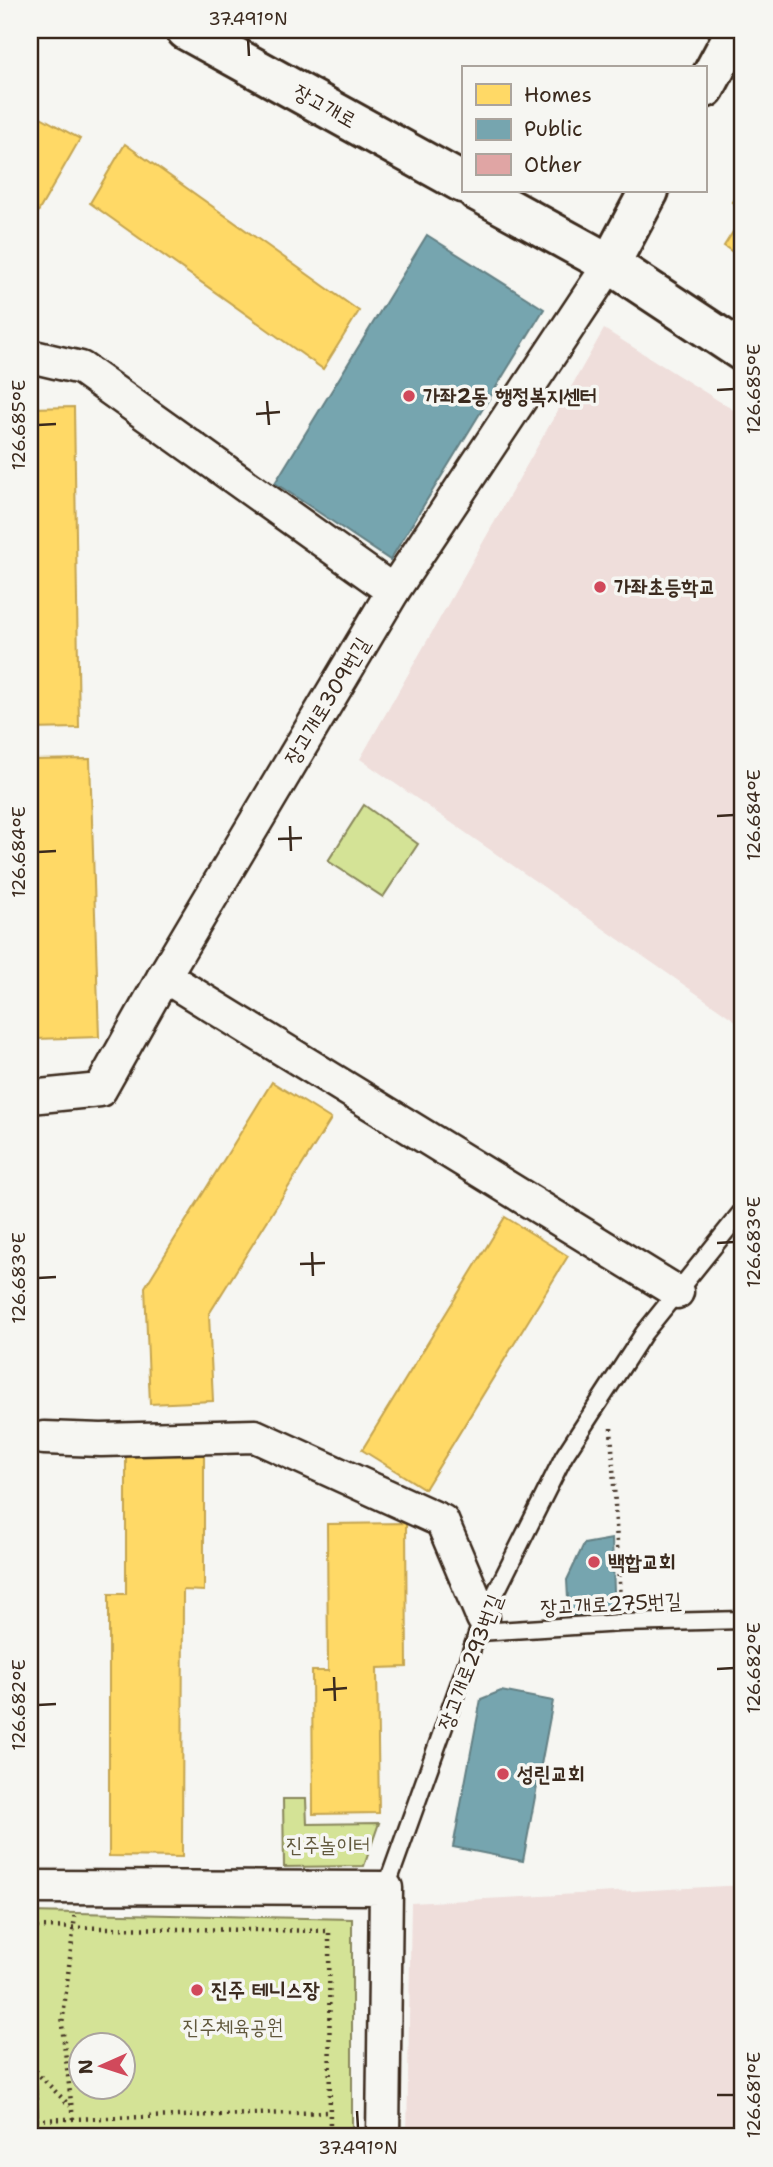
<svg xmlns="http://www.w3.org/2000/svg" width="773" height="2167" font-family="'Shantell Sans','Poor Story',sans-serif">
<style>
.built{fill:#efdedb}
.green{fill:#d4e396;stroke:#88865a;stroke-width:2;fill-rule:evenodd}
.homes{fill:#ffd966;stroke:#c4a450;stroke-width:2}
.public{fill:#76a5af;stroke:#648084;stroke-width:2}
.building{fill:#e0a5a4;stroke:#3b2a1e;stroke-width:2}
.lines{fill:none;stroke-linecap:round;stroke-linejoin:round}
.lane-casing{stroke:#3b2a1e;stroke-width:21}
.street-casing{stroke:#3b2a1e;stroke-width:37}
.secondary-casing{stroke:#3b2a1e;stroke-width:44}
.path{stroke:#3b2a1e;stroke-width:4.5;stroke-dasharray:2 5;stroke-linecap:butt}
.lane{stroke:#f6f6f2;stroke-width:16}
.street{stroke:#f6f6f2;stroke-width:32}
.secondary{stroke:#f6f6f2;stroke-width:38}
.ticks{fill:none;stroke:#3b2a1e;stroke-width:2.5}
.poi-dot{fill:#d1495b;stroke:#f6f6f2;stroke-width:2.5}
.labels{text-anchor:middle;stroke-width:7;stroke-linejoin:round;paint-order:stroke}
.street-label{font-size:21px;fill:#3b2a1e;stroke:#f6f6f2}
.poi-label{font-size:21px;font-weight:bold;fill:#3b2a1e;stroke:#f6f6f2;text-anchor:start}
.park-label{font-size:21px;fill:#61583c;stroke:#f6f6f2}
.neatline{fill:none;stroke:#3b2a1e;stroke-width:2.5}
.ticks-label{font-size:18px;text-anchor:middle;fill:#3b2a1e}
</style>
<rect width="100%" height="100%" fill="#f6f6f2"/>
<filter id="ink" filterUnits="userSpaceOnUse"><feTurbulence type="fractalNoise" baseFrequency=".0143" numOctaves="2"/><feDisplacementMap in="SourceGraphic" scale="14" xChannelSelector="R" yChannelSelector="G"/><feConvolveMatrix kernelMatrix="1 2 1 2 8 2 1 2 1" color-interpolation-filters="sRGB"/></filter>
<g filter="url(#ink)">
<g class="built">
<path d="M604,329L743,416V1026L360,759Z"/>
<path d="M743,1885V2137H407L411,1903Z"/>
</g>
<g class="green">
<path d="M364,805L418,844L383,897L328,861Z"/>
<path d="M283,1799H306L307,1824L379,1823L364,1866L284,1867Z"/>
<path d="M30,1912L352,1919V2137H30ZM80,2044H122V2086H80Z"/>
</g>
<g class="homes">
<path d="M30,111L80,139L38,212L30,207Z"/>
<path d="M125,144L359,311L323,369L90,203Z"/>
<path d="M743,185V209L732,202Z"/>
<path d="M743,216V259L724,246Z"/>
<path d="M74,407L79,728L30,729V408Z"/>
<path d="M90,759L99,1037L36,1039L30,842V760Z"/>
<path d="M272,1082L331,1119L209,1314L213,1401L150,1404L145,1287Z"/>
<path d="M505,1217L568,1256L425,1489L362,1450Z"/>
<path d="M126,1450H204V1591L183,1590L182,1857L109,1856V1594H126Z"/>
<path d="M406,1523L407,1667L377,1668L379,1813L313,1814L312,1671H328L327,1524Z"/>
</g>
<g class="public">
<path d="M427,235L544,309L390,560L275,483Z"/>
<path d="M612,1539L615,1617L569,1618L567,1580L584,1544Z"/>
<path d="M501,1691L553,1701L523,1861L453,1847L481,1699Z"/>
</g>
<path class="building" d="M30,2082H36L38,2115L30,2116Z"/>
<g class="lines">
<defs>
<g id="lane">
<path d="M480,1632L621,1623L743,1620"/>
<path d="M386,1888L483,1618L564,1456L644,1333L743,1210"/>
</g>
<g id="street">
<path d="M30,356L81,368L393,591"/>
<path d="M164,976L677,1292"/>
<path d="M30,1097L100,1090L164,976L393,591L610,264"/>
<path d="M44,1438L101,1440L255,1436L442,1521L483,1618"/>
<path d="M30,1887L386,1888L383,2137"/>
</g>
<g id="secondary">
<path d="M186,30L463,183"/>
<path d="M705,88L736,30"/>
<path d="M477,191L610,264L743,352"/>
<path d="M610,264L649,191"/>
</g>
</defs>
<use href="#lane" class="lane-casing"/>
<use href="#street" class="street-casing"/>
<use href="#secondary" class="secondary-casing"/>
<g class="path">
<path d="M611,1428L620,1601"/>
<path d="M30,1927L329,1931L330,2137"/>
<path d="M30,2066L70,2106"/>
<path d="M73,2119L62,2025L75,1916"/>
<path d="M30,2120L330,2112"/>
</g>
<use href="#lane" class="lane"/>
<use href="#street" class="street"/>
<use href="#secondary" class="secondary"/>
</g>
</g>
<path class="ticks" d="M248,38L249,56M717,390L734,389M267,401L269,425M256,414L280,412M38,425L56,424M717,816L734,815M290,826L291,851M278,839L302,838M38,852L56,851M717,1243L734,1242M312,1252L313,1276M300,1264L325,1263M38,1278L56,1277M717,1669L734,1668M334,1677L335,1701M323,1690L347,1688M38,1705L56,1704M717,2095H734M357,2111L358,2128"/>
<g class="poi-dot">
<circle cx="409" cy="396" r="7"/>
<circle cx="600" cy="587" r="7"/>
<circle cx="594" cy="1562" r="7"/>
<circle cx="503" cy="1774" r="7"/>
<circle cx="197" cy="1990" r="7"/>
</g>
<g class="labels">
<g class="street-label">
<text transform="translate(325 106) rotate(29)" y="7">장고개로</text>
<text transform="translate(327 701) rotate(-59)" y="7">장고개로309번길</text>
<text transform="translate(611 1604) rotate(-3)" y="7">장고개로275번길</text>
<text transform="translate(470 1662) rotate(-69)" y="7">장고개로293번길</text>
</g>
<g class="poi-label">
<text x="423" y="403">가좌2동 행정복지센터</text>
<text x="614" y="594">가좌초등학교</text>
<text x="608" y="1569">백합교회</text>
<text x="517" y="1781">성린교회</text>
<text x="211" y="1997">진주 테니스장</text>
</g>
<g class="park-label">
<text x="328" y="1852">진주놀이터</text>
<text x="233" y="2034">진주체육공원</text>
</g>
</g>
<rect width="773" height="2167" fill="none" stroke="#f6f6f2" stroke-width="77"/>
<rect x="462" y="66" width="245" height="126" fill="#f6f6f2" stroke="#aba49d" stroke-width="2"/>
<rect x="476" y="84" width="35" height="21" fill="#ffd966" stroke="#aba49d" stroke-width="2"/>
<text x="524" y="102" font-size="21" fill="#3b2a1e">Homes</text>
<rect x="476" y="119" width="35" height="21" fill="#76a5af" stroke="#aba49d" stroke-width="2"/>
<text x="524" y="136" font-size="21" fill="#3b2a1e">Public</text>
<rect x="476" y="154" width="35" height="21" fill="#e0a5a4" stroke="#aba49d" stroke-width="2"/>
<text x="524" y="172" font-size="21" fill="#3b2a1e">Other</text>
<g transform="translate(102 2066) rotate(267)"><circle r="33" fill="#f6f6f2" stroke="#aba49d" stroke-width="2"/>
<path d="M0-5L12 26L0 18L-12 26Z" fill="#d1495b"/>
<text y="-10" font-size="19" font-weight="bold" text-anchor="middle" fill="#3b2a1e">N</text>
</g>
<rect x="38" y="38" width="696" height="2090" class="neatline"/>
<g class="ticks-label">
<text x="248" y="25">37.491°N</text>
<text transform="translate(754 389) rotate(-90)" y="6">126.685°E</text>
<text transform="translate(19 425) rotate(-90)" y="6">126.685°E</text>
<text transform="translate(754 815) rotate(-90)" y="6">126.684°E</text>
<text transform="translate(19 852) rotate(-90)" y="6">126.684°E</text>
<text transform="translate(754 1242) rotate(-90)" y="6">126.683°E</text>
<text transform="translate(19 1278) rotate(-90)" y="6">126.683°E</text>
<text transform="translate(754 1668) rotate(-90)" y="6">126.682°E</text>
<text transform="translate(19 1705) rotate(-90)" y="6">126.682°E</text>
<text transform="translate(754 2095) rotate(-90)" y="6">126.681°E</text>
<text x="358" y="2154">37.491°N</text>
</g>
</svg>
